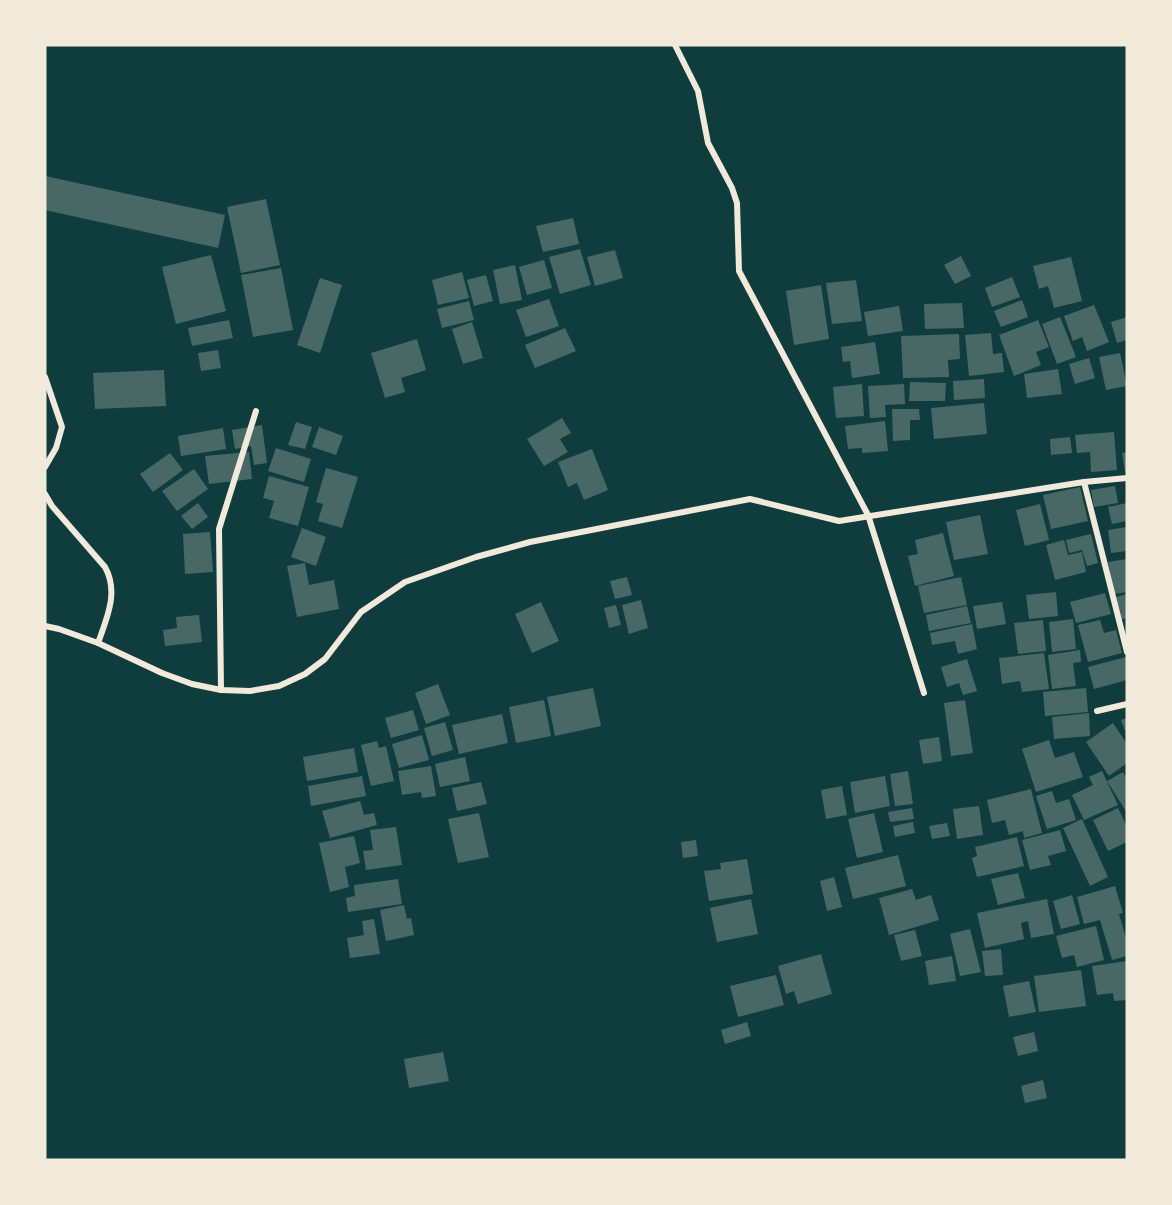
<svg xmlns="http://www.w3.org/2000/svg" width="1172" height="1205" font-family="'Open Sans',sans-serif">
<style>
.building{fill:#486865}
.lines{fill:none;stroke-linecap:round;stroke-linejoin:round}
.minor{stroke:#f1e9da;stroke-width:6}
</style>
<rect width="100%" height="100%" fill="#0f3d3e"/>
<g class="building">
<path d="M45,176L225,215L218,248L45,210Z"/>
<path d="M266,199L280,265L241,273L227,207Z"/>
<path d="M573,218L579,244L543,252L536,226Z"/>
<path d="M580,249L591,285L560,294L549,257Z"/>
<path d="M615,250L623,278L595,286L587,257Z"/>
<path d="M211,255L226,311L176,324L162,267Z"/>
<path d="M961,256L971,276L955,284L944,265Z"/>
<path d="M1071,257L1082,301L1054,308L1048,286L1039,289L1033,266Z"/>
<path d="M544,260L552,288L527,295L519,267Z"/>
<path d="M515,265L522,300L500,304L493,270Z"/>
<path d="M281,268L293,330L253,337L241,275Z"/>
<path d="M462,272L469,298L438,305L432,280Z"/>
<path d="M486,275L493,301L474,306L467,280Z"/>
<path d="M1012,277L1020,297L992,307L985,288Z"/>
<path d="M320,278L342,285L320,353L297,345Z"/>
<path d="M856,280L862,321L832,324L826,283Z"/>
<path d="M821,285L829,339L794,345L786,291Z"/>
<path d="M549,299L559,326L526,337L516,310Z"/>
<path d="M1022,300L1028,317L1001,327L994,311Z"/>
<path d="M469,301L474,320L442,328L437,309Z"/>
<path d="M962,303L964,328L925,329L924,304Z"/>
<path d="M1094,305L1109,342L1087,351L1082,337L1073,341L1064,316Z"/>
<path d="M899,306L903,331L868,336L864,312Z"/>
<path d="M1060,317L1076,357L1057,364L1042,324Z"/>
<path d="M1127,317V340L1117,343L1111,322Z"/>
<path d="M229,320L233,338L192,346L188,328Z"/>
<path d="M1038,320L1049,347L1036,352L1041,365L1014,376L999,335Z"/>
<path d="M472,322L483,358L463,364L452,329Z"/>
<path d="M565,328L576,351L535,368L525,345Z"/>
<path d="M991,333L993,354L1002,353L1004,372L969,376L965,335Z"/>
<path d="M959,334L960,359L948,360L949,377L903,378L901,336Z"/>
<path d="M417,339L426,370L401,378L405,392L385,398L371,353Z"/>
<path d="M875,342L880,374L852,378L850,361L843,362L841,347Z"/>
<path d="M218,350L221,368L201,371L198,353Z"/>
<path d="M1120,353L1127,386L1106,390L1099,357Z"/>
<path d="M1089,358L1095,378L1075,384L1069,364Z"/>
<path d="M1058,369L1062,394L1027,398L1024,374Z"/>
<path d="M164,370L166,406L95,409L93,373Z"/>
<path d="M984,379L985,398L954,400L953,381Z"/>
<path d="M910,382L946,383L945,401H909Z"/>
<path d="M862,384L864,416L836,418L833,387Z"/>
<path d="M904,384L905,404L885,405L886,417L870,418L868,386Z"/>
<path d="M984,403L987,434L934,439L931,408Z"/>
<path d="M892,409H919L920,420H910V440L893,441Z"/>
<path d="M562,418L571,433L560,439L568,452L544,466L527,439Z"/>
<path d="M885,421L888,451L862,453V448L848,449L845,426Z"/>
<path d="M296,422L312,427L305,449L288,445Z"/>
<path d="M262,425L267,463L254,465L251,446L235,449L232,430Z"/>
<path d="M319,427L343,436L336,455L312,447Z"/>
<path d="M223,428L226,449L181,456L178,436Z"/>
<path d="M1114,432L1117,470L1091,472L1090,452L1077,453L1075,435Z"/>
<path d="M1070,437L1072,453L1051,455L1050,439Z"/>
<path d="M276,448L311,459L304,482L268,471Z"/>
<path d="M592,449L608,490L584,500L577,483L568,487L558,462Z"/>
<path d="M249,452L252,479L209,484L205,456Z"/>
<path d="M1127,452V471L1125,472L1122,453Z"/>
<path d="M170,453L183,470L153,492L140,474Z"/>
<path d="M326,468L358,477L342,528L318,521L323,504L316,502Z"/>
<path d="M194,469L208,489L177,511L162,491Z"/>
<path d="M269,476L309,487L298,526L269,518L274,501L263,498Z"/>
<path d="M1115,486L1118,503L1094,507L1091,490Z"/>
<path d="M1080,487L1088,521L1051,529L1043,495Z"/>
<path d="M198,503L208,517L192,529L181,516Z"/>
<path d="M1127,503V521L1112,524L1108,507Z"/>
<path d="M1040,504L1049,540L1025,546L1016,510Z"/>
<path d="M980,515L988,554L954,560L946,522Z"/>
<path d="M1127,527V551L1111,553L1108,530Z"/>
<path d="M302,528L326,537L316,566L291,557Z"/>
<path d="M210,532L213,572L185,574L183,534Z"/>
<path d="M943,533L954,576L915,586L908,556L918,554L915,540Z"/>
<path d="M1091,534L1098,563L1087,566L1082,550L1069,553L1066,540Z"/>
<path d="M1064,540L1068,555L1082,552L1086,572L1055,580L1046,545Z"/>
<path d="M1127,559V592L1114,594L1108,562Z"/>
<path d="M305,563L309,585L334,580L339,609L297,617L287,566Z"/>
<path d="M627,577L632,595L615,599L610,581Z"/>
<path d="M961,577L967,605L924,613L918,586Z"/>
<path d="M1056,592L1058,616L1029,619L1026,595Z"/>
<path d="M1105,593L1111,614L1076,623L1070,602Z"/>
<path d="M1127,594V618L1120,620L1116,597Z"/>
<path d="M641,600L648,628L629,634L622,605Z"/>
<path d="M541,602L559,641L532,653L515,614Z"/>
<path d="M1002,602L1006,624L977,629L973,606Z"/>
<path d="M616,605L621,625L609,628L604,608Z"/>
<path d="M967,606L971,623L929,631L926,615Z"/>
<path d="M199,615L202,642L165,646L163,630L177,628L176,617Z"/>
<path d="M1073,619L1076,649L1052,652L1049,622Z"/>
<path d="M1043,620L1046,651L1018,654L1014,623Z"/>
<path d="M1100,620L1104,633L1116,630L1122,653L1088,662L1078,625Z"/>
<path d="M972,624L977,649L958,654L955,641L932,645L930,633Z"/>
<path d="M1080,650L1081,662L1073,663L1076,686L1052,689L1048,655Z"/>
<path d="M1044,653L1049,689L1022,692L1020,681L1002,684L999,658Z"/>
<path d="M1126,657L1127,680L1094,689L1088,667Z"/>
<path d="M967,659L977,691L963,695L959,683L947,687L941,667Z"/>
<path d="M438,684L450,715L426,724L415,693Z"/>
<path d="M593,688L601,726L555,736L547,697Z"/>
<path d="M1086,688L1088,712L1045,716L1043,692Z"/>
<path d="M544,700L551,736L516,743L509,707Z"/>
<path d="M965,700L973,753L951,756L944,703Z"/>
<path d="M413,710L419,730L391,738L385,718Z"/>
<path d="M1089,713L1090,736L1054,739L1052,717Z"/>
<path d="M502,714L508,743L459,754L452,725Z"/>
<path d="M1127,718V736L1121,720Z"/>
<path d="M445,722L453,750L432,756L424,728Z"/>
<path d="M1113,723L1127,744V763L1109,776L1086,742Z"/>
<path d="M422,735L429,760L399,768L392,744Z"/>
<path d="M939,737L942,761L923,764L919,740Z"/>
<path d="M1049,740L1055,758L1074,752L1083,777L1036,792L1022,749Z"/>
<path d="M377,741L379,748L386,746L394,781L371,786L361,745Z"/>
<path d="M354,748L358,772L307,781L303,757Z"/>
<path d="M465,757L470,781L440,787L435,764Z"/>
<path d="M431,766L436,796L422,798L421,792L402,795L398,771Z"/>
<path d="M908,771L913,804L895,806L890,774Z"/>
<path d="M1102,771L1118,805L1084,820L1072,795L1093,785L1089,777Z"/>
<path d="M1123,772L1127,779V813L1107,781Z"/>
<path d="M362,776L366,796L311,806L308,786Z"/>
<path d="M885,776L890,806L855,813L850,782Z"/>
<path d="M481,782L487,804L457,811L452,788Z"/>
<path d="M842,786L847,815L826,819L821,790Z"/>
<path d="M1031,789L1042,833L1024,838L1023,831L1009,835L1005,820L992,823L987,800Z"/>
<path d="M1052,791L1056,803L1069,799L1076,820L1047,829L1036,796Z"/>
<path d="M360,801L364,815L374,813L377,825L330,838L322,811Z"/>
<path d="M979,806L983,835L957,839L953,809Z"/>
<path d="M912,808L914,819L890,822L888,812Z"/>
<path d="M1118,808L1127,827V842L1108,851L1093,820Z"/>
<path d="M479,813L489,857L458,863L448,819Z"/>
<path d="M874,813L883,852L857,858L848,819Z"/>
<path d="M1082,819L1108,877L1090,886L1063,828Z"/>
<path d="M913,822L915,833L895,837L893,826Z"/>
<path d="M947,823L950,836L932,839L929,826Z"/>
<path d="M396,827L402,865L366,870L363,851L373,850L370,830Z"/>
<path d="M1060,830L1066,851L1048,856L1051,865L1030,870L1022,840Z"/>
<path d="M354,836L360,863L345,867L349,887L330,892L319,843Z"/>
<path d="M1017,837L1024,866L977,877L972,858L977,856L975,847Z"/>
<path d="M696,840L698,856L683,858L681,842Z"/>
<path d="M898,855L906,886L853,899L845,868Z"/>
<path d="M747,859L753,894L709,901L704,871L721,869L720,863Z"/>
<path d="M1018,873L1025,898L998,905L991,879Z"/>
<path d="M834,877L842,907L827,911L820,881Z"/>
<path d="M398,879L402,904L348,912L346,898L355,896L354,885Z"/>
<path d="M1115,886L1123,913L1119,914L1127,941V956L1112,960L1100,920L1084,924L1077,897Z"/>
<path d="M912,889L916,900L931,895L939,920L889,935L879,898Z"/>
<path d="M1072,895L1080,924L1061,929L1053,901Z"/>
<path d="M751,899L758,934L717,942L710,908Z"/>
<path d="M1047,899L1054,934L1031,938L1028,921L1021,923L1024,939L985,948L977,913Z"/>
<path d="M404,905L407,919L411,918L414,935L386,941L380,910Z"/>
<path d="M374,919L380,954L350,958L347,938L364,935L362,921Z"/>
<path d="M1096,926L1104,960L1077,967L1074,955L1062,958L1056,936Z"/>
<path d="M970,929L981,972L960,976L950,934Z"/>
<path d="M915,930L922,956L901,961L894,935Z"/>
<path d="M1001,949L1003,975L985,976L982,951Z"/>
<path d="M821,954L832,994L798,1004L794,991L786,994L778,966Z"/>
<path d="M952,956L956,981L929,985L925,961Z"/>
<path d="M1127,961V1000L1114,1001L1113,993L1097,995L1092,966Z"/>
<path d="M1081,970L1086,1006L1039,1012L1034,976Z"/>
<path d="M776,975L784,1005L738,1017L730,986Z"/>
<path d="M1029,981L1036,1012L1009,1017L1003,986Z"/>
<path d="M747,1022L751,1036L725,1044L721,1030Z"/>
<path d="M1034,1032L1038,1051L1018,1056L1013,1037Z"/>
<path d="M443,1052L449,1081L409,1088L404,1059Z"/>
<path d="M1043,1080L1047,1098L1025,1103L1021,1086Z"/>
</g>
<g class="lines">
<g class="minor">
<path d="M675,45L698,91L708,143L732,188L737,203L739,271L868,515L924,693"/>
<path d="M45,377L62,427L56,448L45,467"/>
<path d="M1084,482L1127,652"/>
<path d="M45,494L52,506L105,567C119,592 107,618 98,643"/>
<path d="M45,626L59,629L98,643L162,673L192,684L221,690L250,691L279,686L305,674L325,659L361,612L405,582L476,557L530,542L750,499L839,521L1084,482L1127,478"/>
<path d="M221,690L219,529L256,411"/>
<path d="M1097,711L1127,704"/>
</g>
</g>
<rect width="1172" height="1205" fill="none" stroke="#f1e9da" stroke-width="93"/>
</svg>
